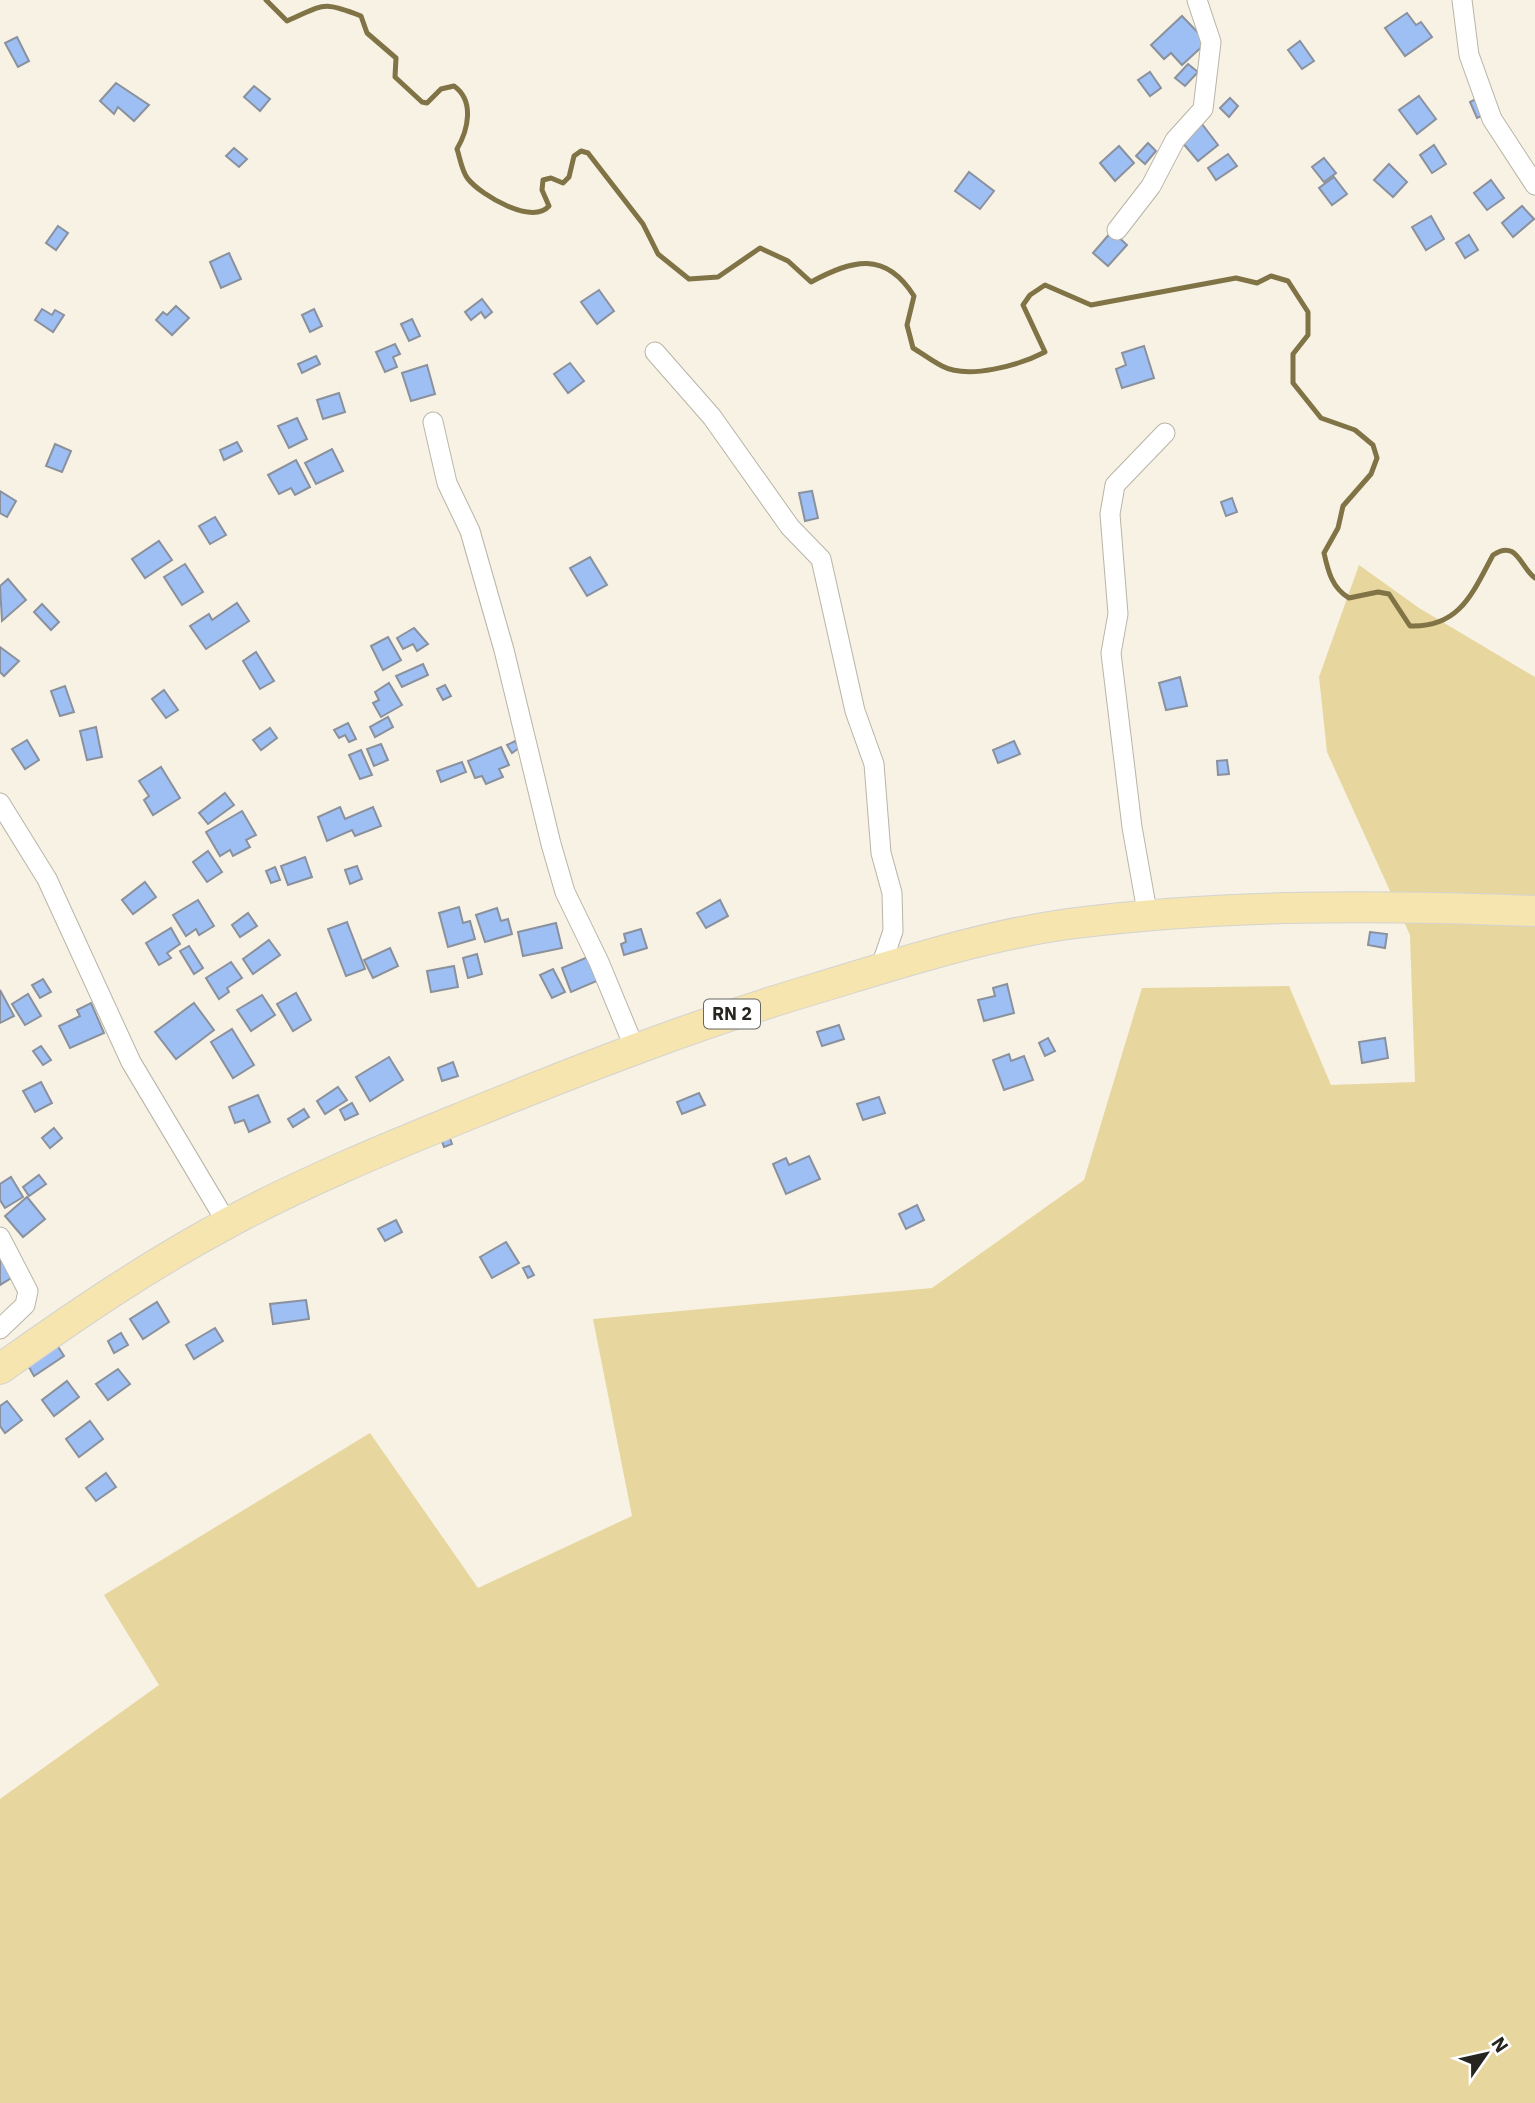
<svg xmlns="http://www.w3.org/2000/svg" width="1535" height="2103" font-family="'IBM Plex Sans',sans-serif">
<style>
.green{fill:#e7d69d}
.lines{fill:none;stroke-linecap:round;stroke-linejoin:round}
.stream{stroke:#807346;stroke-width:5}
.building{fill:#9ebff3;stroke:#8a919d;stroke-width:2}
.street-casing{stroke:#b8b4a6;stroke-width:21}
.primary-casing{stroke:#d4d3d2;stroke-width:32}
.street{stroke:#fff;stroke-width:19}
.primary{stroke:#f6e5ae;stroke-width:30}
.labels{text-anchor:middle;stroke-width:7;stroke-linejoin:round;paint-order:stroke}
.shield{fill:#fff;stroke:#676663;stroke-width:2}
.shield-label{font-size:18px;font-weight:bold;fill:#262520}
</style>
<rect width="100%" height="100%" fill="#f7f2e4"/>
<path class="green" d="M1359,565L1419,608L1535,677V2103H0V1799L159,1685L104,1595L370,1433L478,1588L632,1516L593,1319L932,1288L1084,1180L1142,988L1289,986L1331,1085L1415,1082L1410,935L1327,752L1319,677Z"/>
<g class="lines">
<path class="stream" d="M266,0L287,21C324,5 321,0 361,16L367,33L396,58L395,77L422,102L427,103L441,89L454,86C475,101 468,130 457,149C460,158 462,172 468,179C482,196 532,225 549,206L542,190L543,180L551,178L563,183L569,177L574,156L581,151L588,153L643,224L658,254L689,279L718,277L760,248L788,261L811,282C852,260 885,250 914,296L907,325L913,348C923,354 932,361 942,366C968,380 1020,365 1045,352L1023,305L1030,295L1045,285L1091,305L1236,278L1257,283L1271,276L1288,281L1308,312V335L1293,354V383L1321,418L1355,430L1373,445L1377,458L1371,474L1343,506L1338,528L1324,553C1328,571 1332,588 1349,598L1378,592L1389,594L1410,626C1460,628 1473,592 1493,555C1517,539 1520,567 1535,578"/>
</g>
<g class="building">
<path d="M1407,13L1416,25L1421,22L1432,37L1405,56L1385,28Z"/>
<path d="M1182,16L1207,42L1182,65L1171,53L1164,59L1151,45Z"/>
<path d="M17,37L29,61L18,67L5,43Z"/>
<path d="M1300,41L1314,61L1302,69L1288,50Z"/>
<path d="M1188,64L1198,72L1185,86L1175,78Z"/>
<path d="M1150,72L1161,88L1150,96L1138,80Z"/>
<path d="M116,83L149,105L134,121L118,107L114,114L100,101Z"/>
<path d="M254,86L270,99L260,111L244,97Z"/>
<path d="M1419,96L1436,119L1417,134L1399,110Z"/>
<path d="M1480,97L1488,113L1477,118L1470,102Z"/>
<path d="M1230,98L1238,106L1229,117L1220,108Z"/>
<path d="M1202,124L1218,145L1198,161L1181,141Z"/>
<path d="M1148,143L1156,151L1145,164L1136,156Z"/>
<path d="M1434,145L1446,164L1432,173L1420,155Z"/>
<path d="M1119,146L1134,163L1115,181L1100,163Z"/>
<path d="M234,148L247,159L239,167L226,156Z"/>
<path d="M1228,154L1237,166L1216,180L1208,168Z"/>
<path d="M1324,158L1336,173L1324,182L1312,167Z"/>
<path d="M1389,164L1407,182L1393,197L1374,180Z"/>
<path d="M969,172L994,191L980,209L955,191Z"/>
<path d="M1334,177L1347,194L1332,205L1319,188Z"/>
<path d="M1491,180L1504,198L1487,210L1474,193Z"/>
<path d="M1522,206L1534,219L1513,237L1502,223Z"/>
<path d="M1431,216L1444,239L1426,250L1412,227Z"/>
<path d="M58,226L68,233L56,250L46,243Z"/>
<path d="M1112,231L1127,245L1108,266L1093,253Z"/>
<path d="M1469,235L1478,250L1465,258L1456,243Z"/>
<path d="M229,253L241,279L221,288L210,262Z"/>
<path d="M599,290L614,311L597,324L581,302Z"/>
<path d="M482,299L492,312L485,318L481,312L471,320L465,312Z"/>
<path d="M176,306L189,318L172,335L156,320L163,312L167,315Z"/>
<path d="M42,309L52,315L55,310L64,315L53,332L35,320Z"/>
<path d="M314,309L322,326L310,332L302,315Z"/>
<path d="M412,319L420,336L409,341L401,324Z"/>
<path d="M395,344L400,354L393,357L397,367L385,372L376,352Z"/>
<path d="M1144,346L1154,378L1122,388L1116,369L1126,365L1122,353Z"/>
<path d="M316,356L320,364L302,373L298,364Z"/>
<path d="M570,363L584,381L568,393L554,374Z"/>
<path d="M427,365L435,394L411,401L402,373Z"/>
<path d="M339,393L345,412L323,419L317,400Z"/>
<path d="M297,418L307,439L289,448L278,426Z"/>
<path d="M237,442L242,451L224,460L220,450Z"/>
<path d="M55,444L71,451L62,472L46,466Z"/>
<path d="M332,449L343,471L316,484L305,463Z"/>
<path d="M296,460L310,487L295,495L291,488L279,494L268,475Z"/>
<path d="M0,491L16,501L7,517L0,513Z"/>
<path d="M812,491L818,518L805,521L799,493Z"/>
<path d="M1232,498L1237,512L1226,516L1221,502Z"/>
<path d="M215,517L226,535L210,544L199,526Z"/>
<path d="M159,541L172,560L145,578L132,559Z"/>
<path d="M590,557L607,585L587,596L570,568Z"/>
<path d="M185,564L203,592L182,605L164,577Z"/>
<path d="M8,579L26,600L2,621L0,586Z"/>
<path d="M237,603L249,621L206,649L190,626L209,614L212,620Z"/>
<path d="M42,604L59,622L51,630L34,612Z"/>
<path d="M414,628L428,644L417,651L413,644L403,649L397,638Z"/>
<path d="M388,637L401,660L383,670L371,646Z"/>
<path d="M0,647L19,661L4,676L0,672Z"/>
<path d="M256,652L274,681L260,689L243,661Z"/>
<path d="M423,664L428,675L402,687L396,676Z"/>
<path d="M1180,677L1187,706L1166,710L1159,683Z"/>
<path d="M389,683L402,705L381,717L373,703L379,700L375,692Z"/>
<path d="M445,685L451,696L443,700L437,689Z"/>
<path d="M65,686L74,712L60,716L51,691Z"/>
<path d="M164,690L178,710L166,718L152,699Z"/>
<path d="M388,717L393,727L375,737L370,727Z"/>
<path d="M348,723L356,739L349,742L345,735L339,738L334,730Z"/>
<path d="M96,727L102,757L87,760L80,731Z"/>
<path d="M270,728L277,738L261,750L253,740Z"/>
<path d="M27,740L39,760L25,769L12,749Z"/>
<path d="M515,741L519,748L512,753L507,745Z"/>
<path d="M1014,741L1020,754L998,763L993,750Z"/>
<path d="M381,744L388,760L374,766L367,749Z"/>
<path d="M501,747L509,765L499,769L503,777L486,784L482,776L475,778L468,761Z"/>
<path d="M361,750L372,775L360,779L349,755Z"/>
<path d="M1227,760L1229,774L1218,775L1217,761Z"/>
<path d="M462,762L466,772L441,782L437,771Z"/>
<path d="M161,767L180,798L153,815L144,800L149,796L139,781Z"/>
<path d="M225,793L234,805L208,824L199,813Z"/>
<path d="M340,807L345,819L373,807L381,826L355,836L352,830L327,841L318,817Z"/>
<path d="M242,811L256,835L246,840L250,847L233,856L230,850L220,856L206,832Z"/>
<path d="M208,851L222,872L207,882L193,862Z"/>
<path d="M305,857L312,877L288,885L281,866Z"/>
<path d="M357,866L362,879L350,884L345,870Z"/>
<path d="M275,867L280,880L271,883L266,871Z"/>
<path d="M145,882L156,897L133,914L122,900Z"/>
<path d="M198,900L214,926L199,935L196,929L186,936L173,915Z"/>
<path d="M720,900L728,916L706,928L697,913Z"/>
<path d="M459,907L463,923L470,921L475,939L448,947L439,913Z"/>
<path d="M497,908L501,921L508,919L512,934L485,942L476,915Z"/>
<path d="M248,913L257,926L240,937L232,925Z"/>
<path d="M347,922L365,969L346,976L328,929Z"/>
<path d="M556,923L562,948L523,956L518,932Z"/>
<path d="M171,928L180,944L167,953L171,958L159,965L146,943Z"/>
<path d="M641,929L647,948L624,955L621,944L626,942L624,934Z"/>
<path d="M1370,932L1387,934L1385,948L1368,945Z"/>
<path d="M269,940L280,955L253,974L243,959Z"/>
<path d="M189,946L203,968L194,974L180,951Z"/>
<path d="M390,948L398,966L373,978L364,960Z"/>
<path d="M477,954L482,974L468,978L463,958Z"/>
<path d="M590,956L599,980L571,992L562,968Z"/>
<path d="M231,962L242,978L227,988L229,992L219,999L206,978Z"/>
<path d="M454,966L458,987L431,992L427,971Z"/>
<path d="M553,969L565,992L552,998L540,975Z"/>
<path d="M43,979L51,992L40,998L32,985Z"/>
<path d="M1007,984L1014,1013L984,1021L978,1000L995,996L993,988Z"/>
<path d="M0,990L14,1016L0,1023Z"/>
<path d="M296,993L311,1020L293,1031L277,1004Z"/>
<path d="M28,994L41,1016L25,1025L12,1004Z"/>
<path d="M262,995L275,1015L251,1031L237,1010Z"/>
<path d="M91,1003L104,1033L70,1048L59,1026L80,1016L77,1010Z"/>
<path d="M194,1003L214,1030L176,1059L155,1032Z"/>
<path d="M839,1025L844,1039L822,1046L817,1032Z"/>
<path d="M232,1029L254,1065L233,1078L211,1042Z"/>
<path d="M1048,1038L1055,1051L1045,1056L1039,1043Z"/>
<path d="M1385,1038L1388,1058L1362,1063L1359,1042Z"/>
<path d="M41,1046L51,1060L43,1065L33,1051Z"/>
<path d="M1009,1054L1011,1061L1024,1056L1033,1080L1004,1090L993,1060Z"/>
<path d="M389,1057L403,1080L370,1101L356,1077Z"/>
<path d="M453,1062L458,1076L442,1081L438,1068Z"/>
<path d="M41,1082L52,1103L35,1112L23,1091Z"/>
<path d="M338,1087L347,1100L325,1114L317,1101Z"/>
<path d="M699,1093L705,1105L682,1114L677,1102Z"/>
<path d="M258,1095L270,1122L249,1132L244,1120L235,1123L229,1107Z"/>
<path d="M879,1097L885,1113L863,1120L857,1104Z"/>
<path d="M352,1103L358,1114L345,1120L340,1110Z"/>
<path d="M304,1109L309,1117L293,1127L288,1119Z"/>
<path d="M54,1128L62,1138L50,1148L42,1138Z"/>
<path d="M448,1133L452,1144L444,1147L440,1136Z"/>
<path d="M809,1156L820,1179L786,1194L773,1164L786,1158L789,1165Z"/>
<path d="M39,1175L46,1184L29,1196L23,1187Z"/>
<path d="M11,1177L23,1197L5,1208L0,1200V1184Z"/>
<path d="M27,1197L45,1219L23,1237L5,1216Z"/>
<path d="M917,1205L924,1220L906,1229L899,1214Z"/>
<path d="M396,1220L402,1232L385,1241L378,1229Z"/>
<path d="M506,1242L519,1263L492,1278L480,1257Z"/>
<path d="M0,1256L13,1277L0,1285Z"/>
<path d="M529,1266L534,1275L528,1278L523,1268Z"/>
<path d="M306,1300L309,1319L273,1324L270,1304Z"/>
<path d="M157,1302L169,1322L143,1339L130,1319Z"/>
<path d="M215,1328L223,1341L194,1359L186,1345Z"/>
<path d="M121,1333L128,1345L114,1353L108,1341Z"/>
<path d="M55,1342L64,1356L34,1376L26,1362Z"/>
<path d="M118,1369L130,1384L108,1400L96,1384Z"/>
<path d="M67,1381L79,1397L54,1416L42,1400Z"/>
<path d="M7,1401L22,1420L5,1433L0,1426V1406Z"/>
<path d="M90,1421L103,1439L79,1457L66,1439Z"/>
<path d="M106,1473L116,1487L96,1501L86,1488Z"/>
</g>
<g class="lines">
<defs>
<g id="street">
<path d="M1462,0L1469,55L1492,119L1535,185"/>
<path d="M1117,230L1151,186L1175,140L1203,109L1211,42L1197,0"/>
<path d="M655,352L712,417L790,527L821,559L855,711L874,764L881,853L892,893L893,931L880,969"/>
<path d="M433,422L447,483L470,531L504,650L551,844L565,892L599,962L635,1049"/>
<path d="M0,803L47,879L131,1062L227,1223"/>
<path d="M1148,917L1132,827L1111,653L1118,614L1110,514L1115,485L1165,433"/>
<path d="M0,1237L28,1291L25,1305L0,1329"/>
</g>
<path id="primary" d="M0,1369C73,1317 149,1265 228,1223C307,1180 392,1146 475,1112C586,1067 699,1023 814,989C897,964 982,936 1068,924C1223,904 1379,905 1535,911"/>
</defs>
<use href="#street" class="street-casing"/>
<use href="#primary" class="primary-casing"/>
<use href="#street" class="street"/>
<use href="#primary" class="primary"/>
</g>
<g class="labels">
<rect class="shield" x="704" y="999.5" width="56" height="29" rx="5"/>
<g class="shield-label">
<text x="732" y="1020">RN 2</text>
</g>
</g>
<g transform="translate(1486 2054) rotate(56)" stroke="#ffffff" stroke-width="5" paint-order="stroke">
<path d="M0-5L12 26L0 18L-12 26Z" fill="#262520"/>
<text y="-10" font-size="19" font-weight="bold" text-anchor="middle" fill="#262520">N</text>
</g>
</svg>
